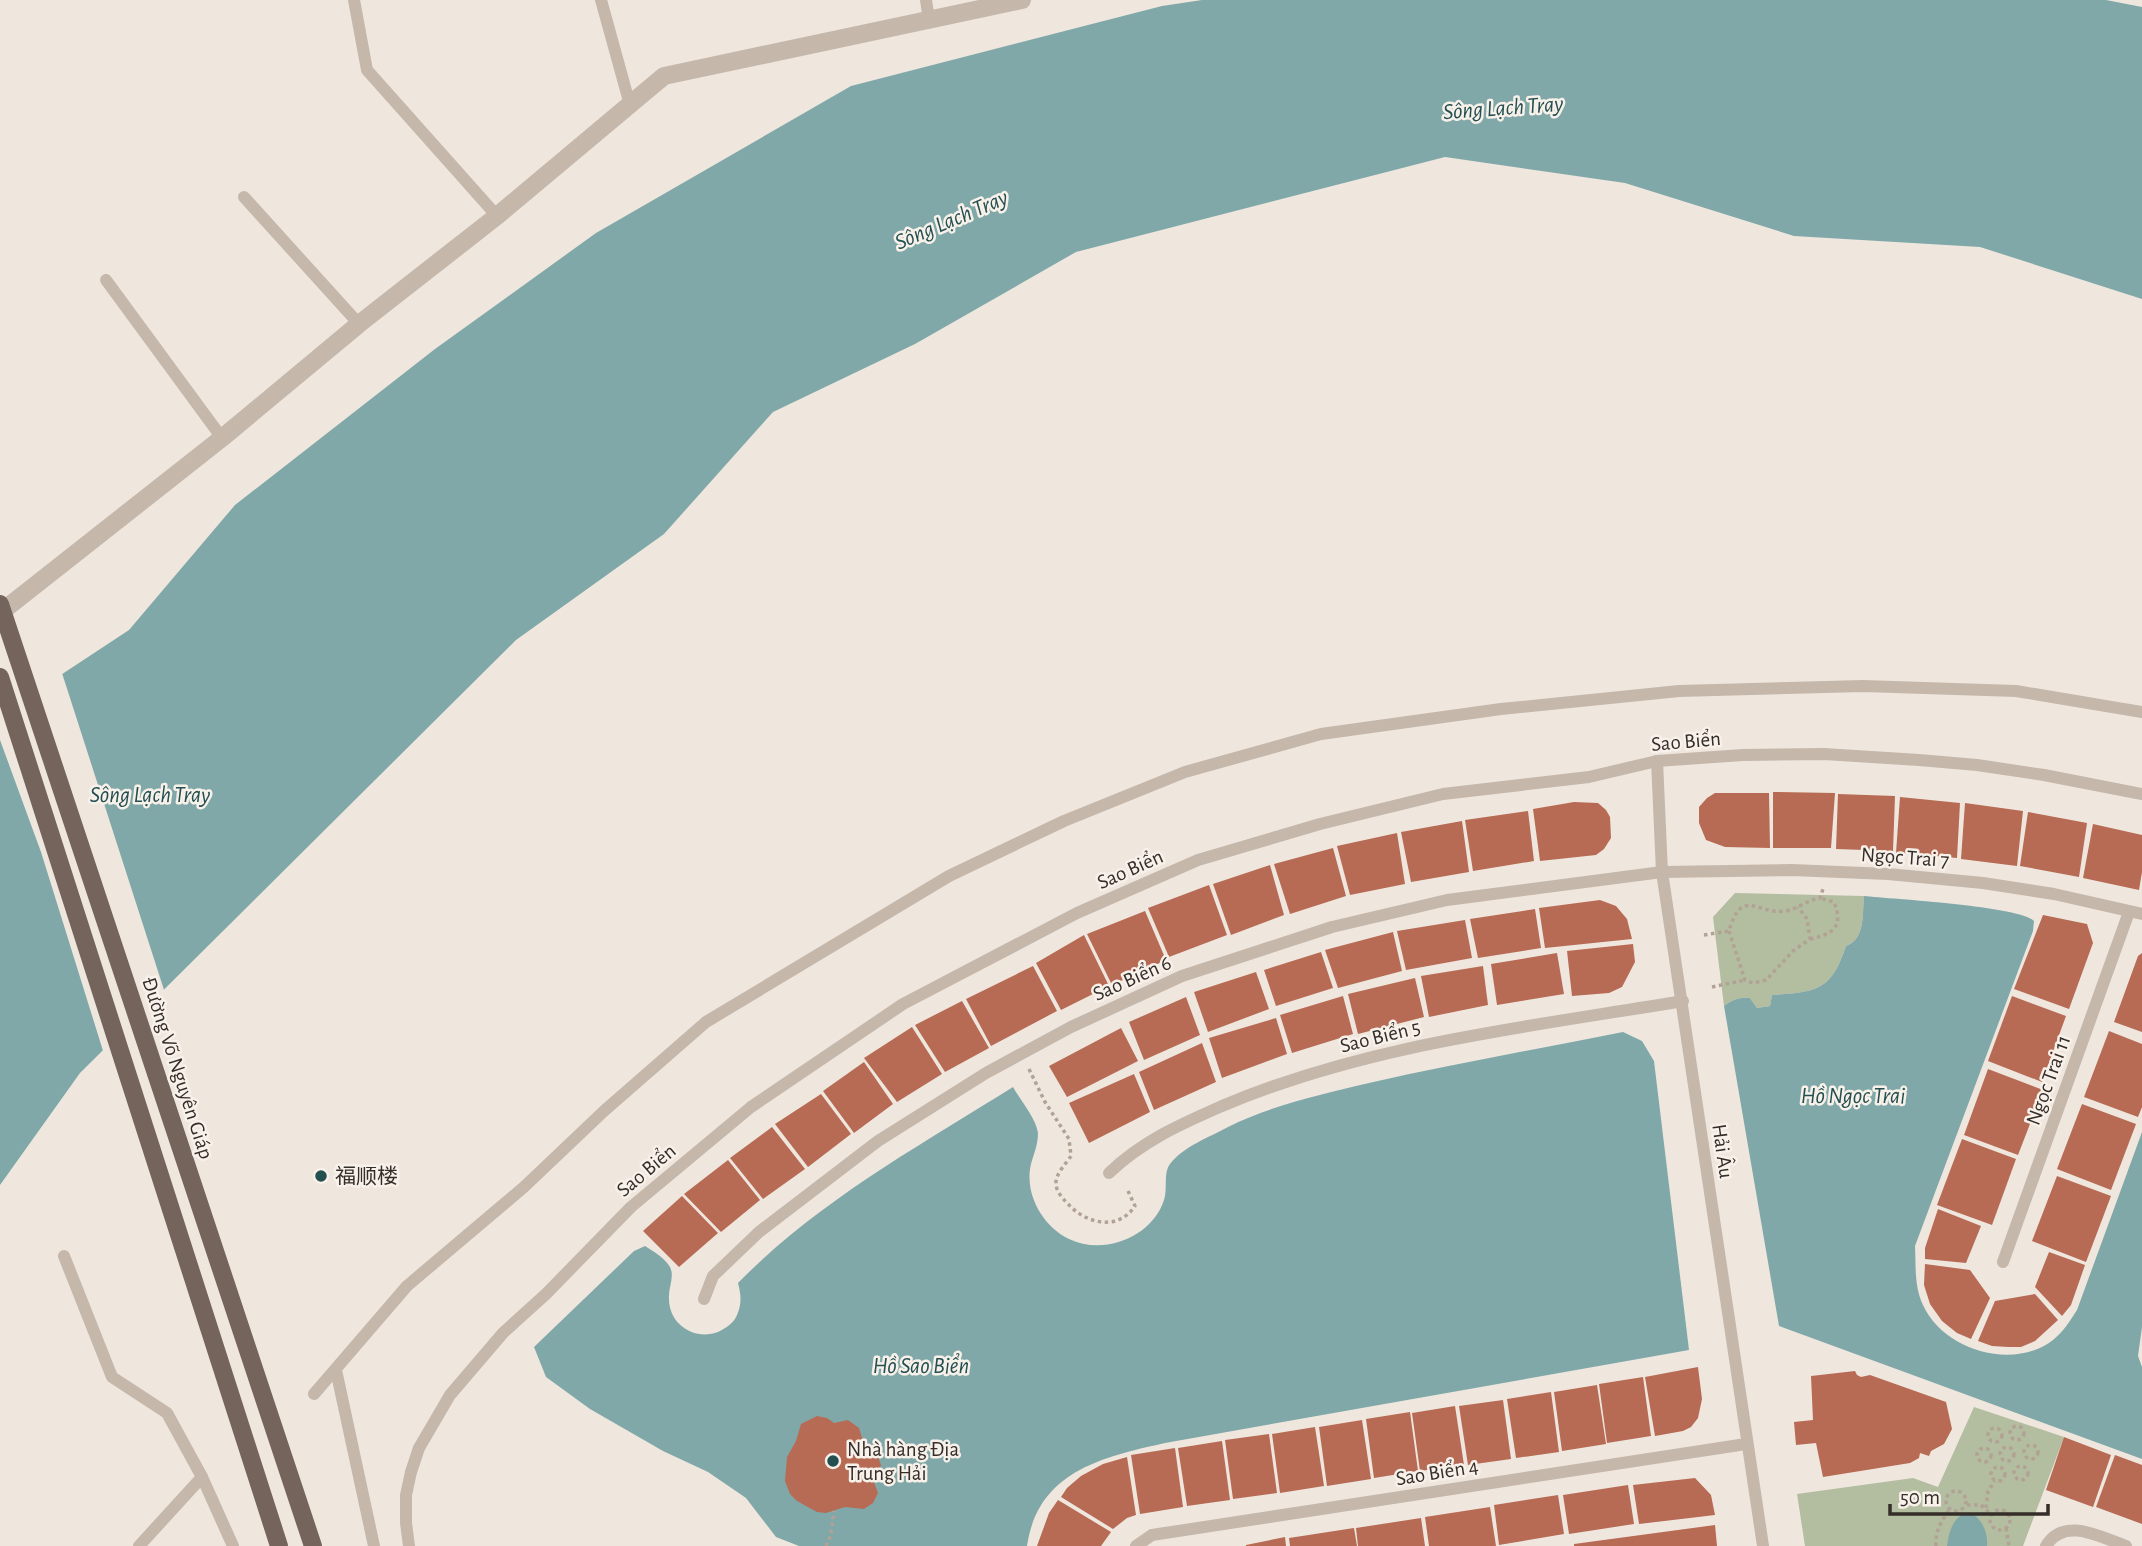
<svg xmlns="http://www.w3.org/2000/svg" width="2142" height="1546" font-family="'Alegreya Sans','Noto Sans SC',sans-serif">
<style>
.green{fill:#b3bd9f}
.water{fill:#80a8a9}
.pier{fill:#efe7de}
.building{fill:#b76a54}
.lines{fill:none;stroke-linecap:round;stroke-linejoin:round}
.path{stroke:#b2a195;stroke-width:3.5;stroke-dasharray:3.5 3.5;stroke-linecap:butt}
.lane{stroke:#c6b7ab;stroke-width:12}
.street{stroke:#c6b7ab;stroke-width:18}
.primary{stroke:#75645c;stroke-width:18}
.primary-bridge{stroke:#75645c;stroke-width:18}
.poi-dot{fill:#244f51;stroke:#f7f1ea;stroke-width:2.5}
.labels{text-anchor:middle;stroke-width:5;stroke-linejoin:round;paint-order:stroke}
.street-label{font-size:21px;fill:#352d29;stroke:#f7f1ea}
.poi-label{font-size:21px;fill:#352d29;stroke:#f7f1ea;text-anchor:start}
.water-label{font-size:23px;font-style:italic;fill:#244f51;stroke:#f7f1ea}
</style>
<rect width="100%" height="100%" fill="#efe7de"/>
<g class="green">
<path d="M1735,893L1864,896C1862,913 1866,939 1846,946C1831,991 1817,992 1772,995L1770,1006L1757,1008L1750,998C1739,997 1732,1000 1724,1006L1713,917Z"/>
<path d="M1974,1407L2064,1437L2023,1546H1805L1797,1494L1913,1478L1938,1487Z"/>
</g>
<g class="water">
<path d="M1202,0H2106L2142,7V299L1980,247L1794,236L1625,183L1445,157L1076,252L915,344L773,412L664,534L516,640L80,1073L0,1185V715L129,630L235,505L435,349L596,233L851,86L1162,6Z"/>
<path d="M1864,896C1892,899 2020,906 2034,921L2033,931L1915,1246C1916,1265 1914,1286 1923,1305C1943,1350 2013,1371 2053,1340C2063,1332 2070,1321 2077,1310L2142,1132V1327L2138,1356L2142,1367V1459L1779,1326L1724,1006C1732,1000 1739,997 1750,998L1757,1008L1770,1006L1772,995C1817,992 1831,991 1846,946C1866,939 1862,913 1864,896Z"/>
<path d="M1623,1032L1642,1041L1654,1061L1689,1350L1165,1443C1103,1457 1038,1471 1027,1546H799L776,1537L746,1498L708,1472L663,1451L590,1409L546,1377L534,1347L634,1251L645,1246C653,1251 665,1258 670,1267C675,1277 668,1288 669,1299C669,1324 694,1341 718,1332C726,1328 734,1323 737,1315C742,1303 741,1295 738,1283C817,1202 919,1146 1013,1087C1020,1100 1036,1118 1038,1133C1038,1145 1034,1153 1031,1164C1024,1193 1042,1226 1069,1239C1104,1256 1152,1237 1164,1200C1168,1189 1163,1173 1170,1164C1184,1146 1208,1138 1228,1127C1269,1106 1323,1094 1369,1083C1453,1064 1538,1049 1623,1032Z"/>
<path d="M1969,1512C1982,1518 1988,1532 1987,1546H1947C1949,1531 1953,1516 1969,1512Z"/>
</g>
<path class="pier" d="M61,670L165,993L104,1054L41,852L0,740V711Z"/>
<g class="building">
<path d="M1773,792L1835,793L1831,848H1773Z"/>
<path d="M1715,793H1769L1770,848L1725,847L1706,840L1699,823V807L1707,798Z"/>
<path d="M1838,794L1895,796L1893,851L1836,849Z"/>
<path d="M1900,797L1960,803L1957,858L1896,853Z"/>
<path d="M1574,802L1598,803L1606,810L1610,817L1611,838L1604,849L1596,855L1540,861L1533,809Z"/>
<path d="M1965,803L2023,811L2017,866L1961,859Z"/>
<path d="M1528,811L1534,861L1473,871L1465,820Z"/>
<path d="M2028,812L2087,823L2079,877L2020,866Z"/>
<path d="M1462,821L1469,872L1411,882L1401,832Z"/>
<path d="M2093,824L2142,835V872L2139,890L2083,878Z"/>
<path d="M1397,833L1405,884L1350,895L1337,846Z"/>
<path d="M1333,848L1346,896L1290,914L1274,864Z"/>
<path d="M1270,865L1284,915L1231,935L1213,884Z"/>
<path d="M1209,885L1227,935L1169,957L1148,908Z"/>
<path d="M1600,900L1616,906L1627,919L1632,939L1545,948L1539,908Z"/>
<path d="M1535,909L1541,948L1478,958L1470,919Z"/>
<path d="M1145,911L1166,960L1112,985L1087,934Z"/>
<path d="M2043,915L2087,924L2093,943L2069,1009L2014,989Z"/>
<path d="M1465,920L1472,958L1406,970L1397,931Z"/>
<path d="M1393,932L1402,971L1338,988L1325,950Z"/>
<path d="M1084,935L1109,986L1061,1010L1036,963Z"/>
<path d="M1633,944L1635,962L1622,987L1609,993L1572,996L1567,951Z"/>
<path d="M1321,952L1333,988L1276,1006L1264,970Z"/>
<path d="M1557,953L1564,994L1497,1005L1491,964Z"/>
<path d="M2142,953V1032L2114,1022L2138,956Z"/>
<path d="M1033,966L1057,1011L991,1046L966,999Z"/>
<path d="M1483,966L1488,1005L1429,1017L1421,976Z"/>
<path d="M1256,972L1269,1009L1208,1032L1194,992Z"/>
<path d="M1415,978L1424,1017L1358,1034L1348,994Z"/>
<path d="M1343,996L1353,1034L1292,1053L1280,1015Z"/>
<path d="M2012,996L2066,1016L2042,1082L1988,1061Z"/>
<path d="M1186,997L1200,1035L1144,1060L1129,1022Z"/>
<path d="M962,1001L989,1048L945,1072L915,1025Z"/>
<path d="M1276,1018L1287,1054L1222,1078L1209,1038Z"/>
<path d="M912,1027L942,1074L897,1102L864,1058Z"/>
<path d="M1121,1028L1138,1061L1067,1097L1049,1066Z"/>
<path d="M2109,1031L2142,1044V1107L2138,1117L2084,1097Z"/>
<path d="M1202,1043L1216,1082L1154,1110L1139,1072Z"/>
<path d="M864,1062L893,1104L854,1133L823,1091Z"/>
<path d="M1988,1069L2043,1090L2018,1155L1964,1135Z"/>
<path d="M1134,1074L1150,1112L1089,1143L1069,1103Z"/>
<path d="M821,1094L851,1134L808,1167L775,1124Z"/>
<path d="M2082,1104L2136,1124L2111,1190L2057,1169Z"/>
<path d="M772,1127L805,1169L763,1199L730,1158Z"/>
<path d="M1962,1139L2016,1159L1992,1225L1937,1205Z"/>
<path d="M728,1160L760,1200L721,1232L684,1194Z"/>
<path d="M2057,1176L2111,1196L2086,1262L2032,1241Z"/>
<path d="M682,1196L718,1233L679,1267L643,1231Z"/>
<path d="M1938,1209L1981,1226L1966,1263L1925,1259V1248Z"/>
<path d="M2049,1252L2085,1265L2071,1305L2062,1316L2035,1287Z"/>
<path d="M1925,1264L1970,1270L1990,1298L1971,1339L1957,1333L1942,1321L1930,1304L1924,1285Z"/>
<path d="M2035,1294L2058,1320L2035,1341L2021,1347H2008L1992,1346L1978,1341L1995,1301Z"/>
<path d="M1698,1367L1702,1399L1698,1418L1691,1427L1683,1431L1655,1436L1645,1377Z"/>
<path d="M1855,1371L1857,1375L1861,1377L1870,1375L1946,1402L1952,1429L1944,1444L1931,1451L1929,1456L1920,1453L1919,1458L1910,1463L1823,1477L1816,1443L1796,1445L1794,1422L1813,1420L1811,1376Z"/>
<path d="M1643,1377L1651,1436L1607,1443L1599,1384Z"/>
<path d="M1597,1385L1606,1444L1562,1451L1554,1392Z"/>
<path d="M1551,1392L1559,1452L1516,1458L1507,1399Z"/>
<path d="M1503,1400L1511,1459L1468,1465L1459,1406Z"/>
<path d="M1455,1406L1464,1465L1420,1471L1412,1413Z"/>
<path d="M1410,1412L1418,1471L1374,1478L1366,1419Z"/>
<path d="M817,1416L827,1418L834,1423L848,1420L859,1428L863,1441L874,1446L881,1465L879,1472L872,1477L878,1493L873,1503L864,1509L845,1507L826,1513L817,1512L797,1501L790,1494L785,1481L787,1457L796,1441L801,1424Z"/>
<path d="M1362,1420L1371,1479L1327,1486L1319,1427Z"/>
<path d="M1315,1427L1324,1486L1280,1493L1272,1434Z"/>
<path d="M1269,1434L1277,1493L1233,1499L1225,1440Z"/>
<path d="M2064,1437L2111,1455L2093,1507L2046,1490Z"/>
<path d="M1222,1441L1230,1500L1187,1506L1178,1448Z"/>
<path d="M1175,1448L1183,1507L1140,1514L1131,1455Z"/>
<path d="M2115,1455L2142,1465V1524L2096,1507Z"/>
<path d="M1127,1457L1136,1515L1127,1518L1113,1529L1061,1497L1067,1488L1081,1476L1103,1464Z"/>
<path d="M1695,1478L1711,1495L1715,1515L1639,1524L1633,1485Z"/>
<path d="M1628,1485L1634,1524L1569,1534L1563,1495Z"/>
<path d="M1558,1495L1564,1534L1499,1545L1494,1505Z"/>
<path d="M1058,1500L1111,1532L1101,1546H1037L1049,1513Z"/>
<path d="M1490,1507L1496,1546H1429L1425,1517Z"/>
<path d="M1421,1518L1425,1546H1358L1356,1528Z"/>
<path d="M1715,1525L1717,1546H1574V1544Z"/>
<path d="M1354,1528L1357,1546H1290L1289,1538Z"/>
<path d="M1285,1537L1286,1546H1246V1545Z"/>
</g>
<g class="lines">
<g class="path">
<path d="M1729,931L1745,980L1753,983L1766,980L1793,951L1810,939L1807,919L1798,907"/>
<path d="M1704,935L1729,931C1742,886 1757,915 1785,911C1798,909 1807,900 1820,898L1824,886"/>
<path d="M1810,939C1833,934 1844,927 1834,902L1820,898"/>
<path d="M1712,987L1745,980"/>
<path d="M1029,1069L1045,1102L1069,1139L1071,1156C1066,1164 1055,1174 1056,1184C1056,1192 1065,1201 1070,1206C1089,1225 1119,1230 1135,1206L1128,1191"/>
<circle cx="2017" cy="1433" r="7"/>
<circle cx="1995" cy="1435" r="7"/>
<circle cx="2031" cy="1452" r="7"/>
<circle cx="2007" cy="1454" r="7"/>
<circle cx="1984" cy="1455" r="7"/>
<circle cx="2021" cy="1473" r="7"/>
<circle cx="1998" cy="1474" r="7"/>
<circle cx="1956" cy="1501" r="10"/>
<path d="M1967,1505H1981L1992,1515"/>
<path d="M1986,1508L1988,1491L1995,1481"/>
<circle cx="2000" cy="1520" r="10"/>
<path d="M2006,1528L2009,1546"/>
<path d="M826,1546L831,1535L834,1511"/>
<path d="M1936,1546C1935,1531 1941,1522 1949,1510"/>
</g>
<g class="lane">
<path d="M354,0L367,70L497,216"/>
<path d="M601,0L630,105"/>
<path d="M926,0L929,20"/>
<path d="M244,197L359,324"/>
<path d="M106,280L222,438"/>
<path d="M1657,761L1662,872L1763,1546"/>
<path d="M1109,1173C1142,1141 1181,1124 1222,1106C1368,1044 1528,1027 1683,1001"/>
<path d="M64,1256L112,1377L167,1413L202,1477L233,1546"/>
<path d="M2003,1262L2129,912"/>
<path d="M704,1299L713,1276L759,1232L878,1141L986,1073L1071,1027L1182,976L1332,927L1447,900L1662,872L1792,870L1888,874L1983,883L2054,894L2142,914"/>
<path d="M336,1370L374,1546"/>
<path d="M314,1394L407,1286L524,1187L604,1111L706,1022L949,876L1064,821L1185,772L1321,734L1501,709L1679,691L1863,686L2016,691L2142,712"/>
<path d="M139,1546L202,1477"/>
<path d="M409,1546L406,1523V1495L411,1472L419,1448L450,1395L503,1333L546,1294L631,1207L751,1107L903,1004L1077,913L1198,860L1320,824L1443,794L1589,777L1657,761L1743,755L1824,754L1919,760L1977,765L2044,775L2142,794"/>
<path d="M1136,1546L1152,1535L1746,1444"/>
<path d="M2046,1546C2064,1516 2100,1537 2126,1546"/>
</g>
<path class="street" d="M0,613L222,438L359,324L497,216L664,76L1022,0"/>
<path class="primary" d="M0,677L279,1546"/>
<path class="primary-bridge" d="M0,604L313,1546"/>
</g>
<g class="poi-dot">
<circle cx="321" cy="1176" r="7"/>
<circle cx="833" cy="1461" r="7"/>
</g>
<g class="labels">
<g class="street-label">
<text transform="translate(1686 741) rotate(-5)" y="7">Sao Biển</text>
<text transform="translate(1905 857) rotate(4)" y="7">Ngọc Trai 7</text>
<text transform="translate(1130 869) rotate(-24)" y="7">Sao Biển</text>
<text transform="translate(1132 978) rotate(-24)" y="7">Sao Biển 6</text>
<text transform="translate(1380 1036) rotate(-14)" y="7">Sao Biển 5</text>
<text transform="translate(178 1068) rotate(72)" y="7">Đường Võ Nguyên Giáp</text>
<text transform="translate(2048 1080) rotate(-70)" y="7">Ngọc Trai 11</text>
<text transform="translate(1723 1151) rotate(82)" y="7">Hải Âu</text>
<text transform="translate(646 1170) rotate(-40)" y="7">Sao Biển</text>
<text transform="translate(1437 1472) rotate(-9)" y="7">Sao Biển 4</text>
</g>
<g class="poi-label">
<text x="335" y="1183">福顺楼</text>
<text x="847" y="1456">Nhà hàng Địa<tspan x="847" dy="24">Trung Hải</tspan></text>
</g>
<g class="water-label">
<text transform="translate(1503 107) rotate(-4)" y="8">Sông Lạch Tray</text>
<text transform="translate(951 219) rotate(-23)" y="8">Sông Lạch Tray</text>
<text x="150" y="802">Sông Lạch Tray</text>
<text x="1853" y="1103">Hồ Ngọc Trai</text>
<text x="921" y="1373">Hồ Sao Biển</text>
</g>
</g>
<path d="M1890 1504v10h158v-10" fill="none" stroke="#352d29" stroke-width="3.5"/>
<text x="1900" y="1504" font-size="21" fill="#352d29" stroke="#f7f1ea" stroke-width="5" paint-order="stroke">50 m</text>
</svg>
